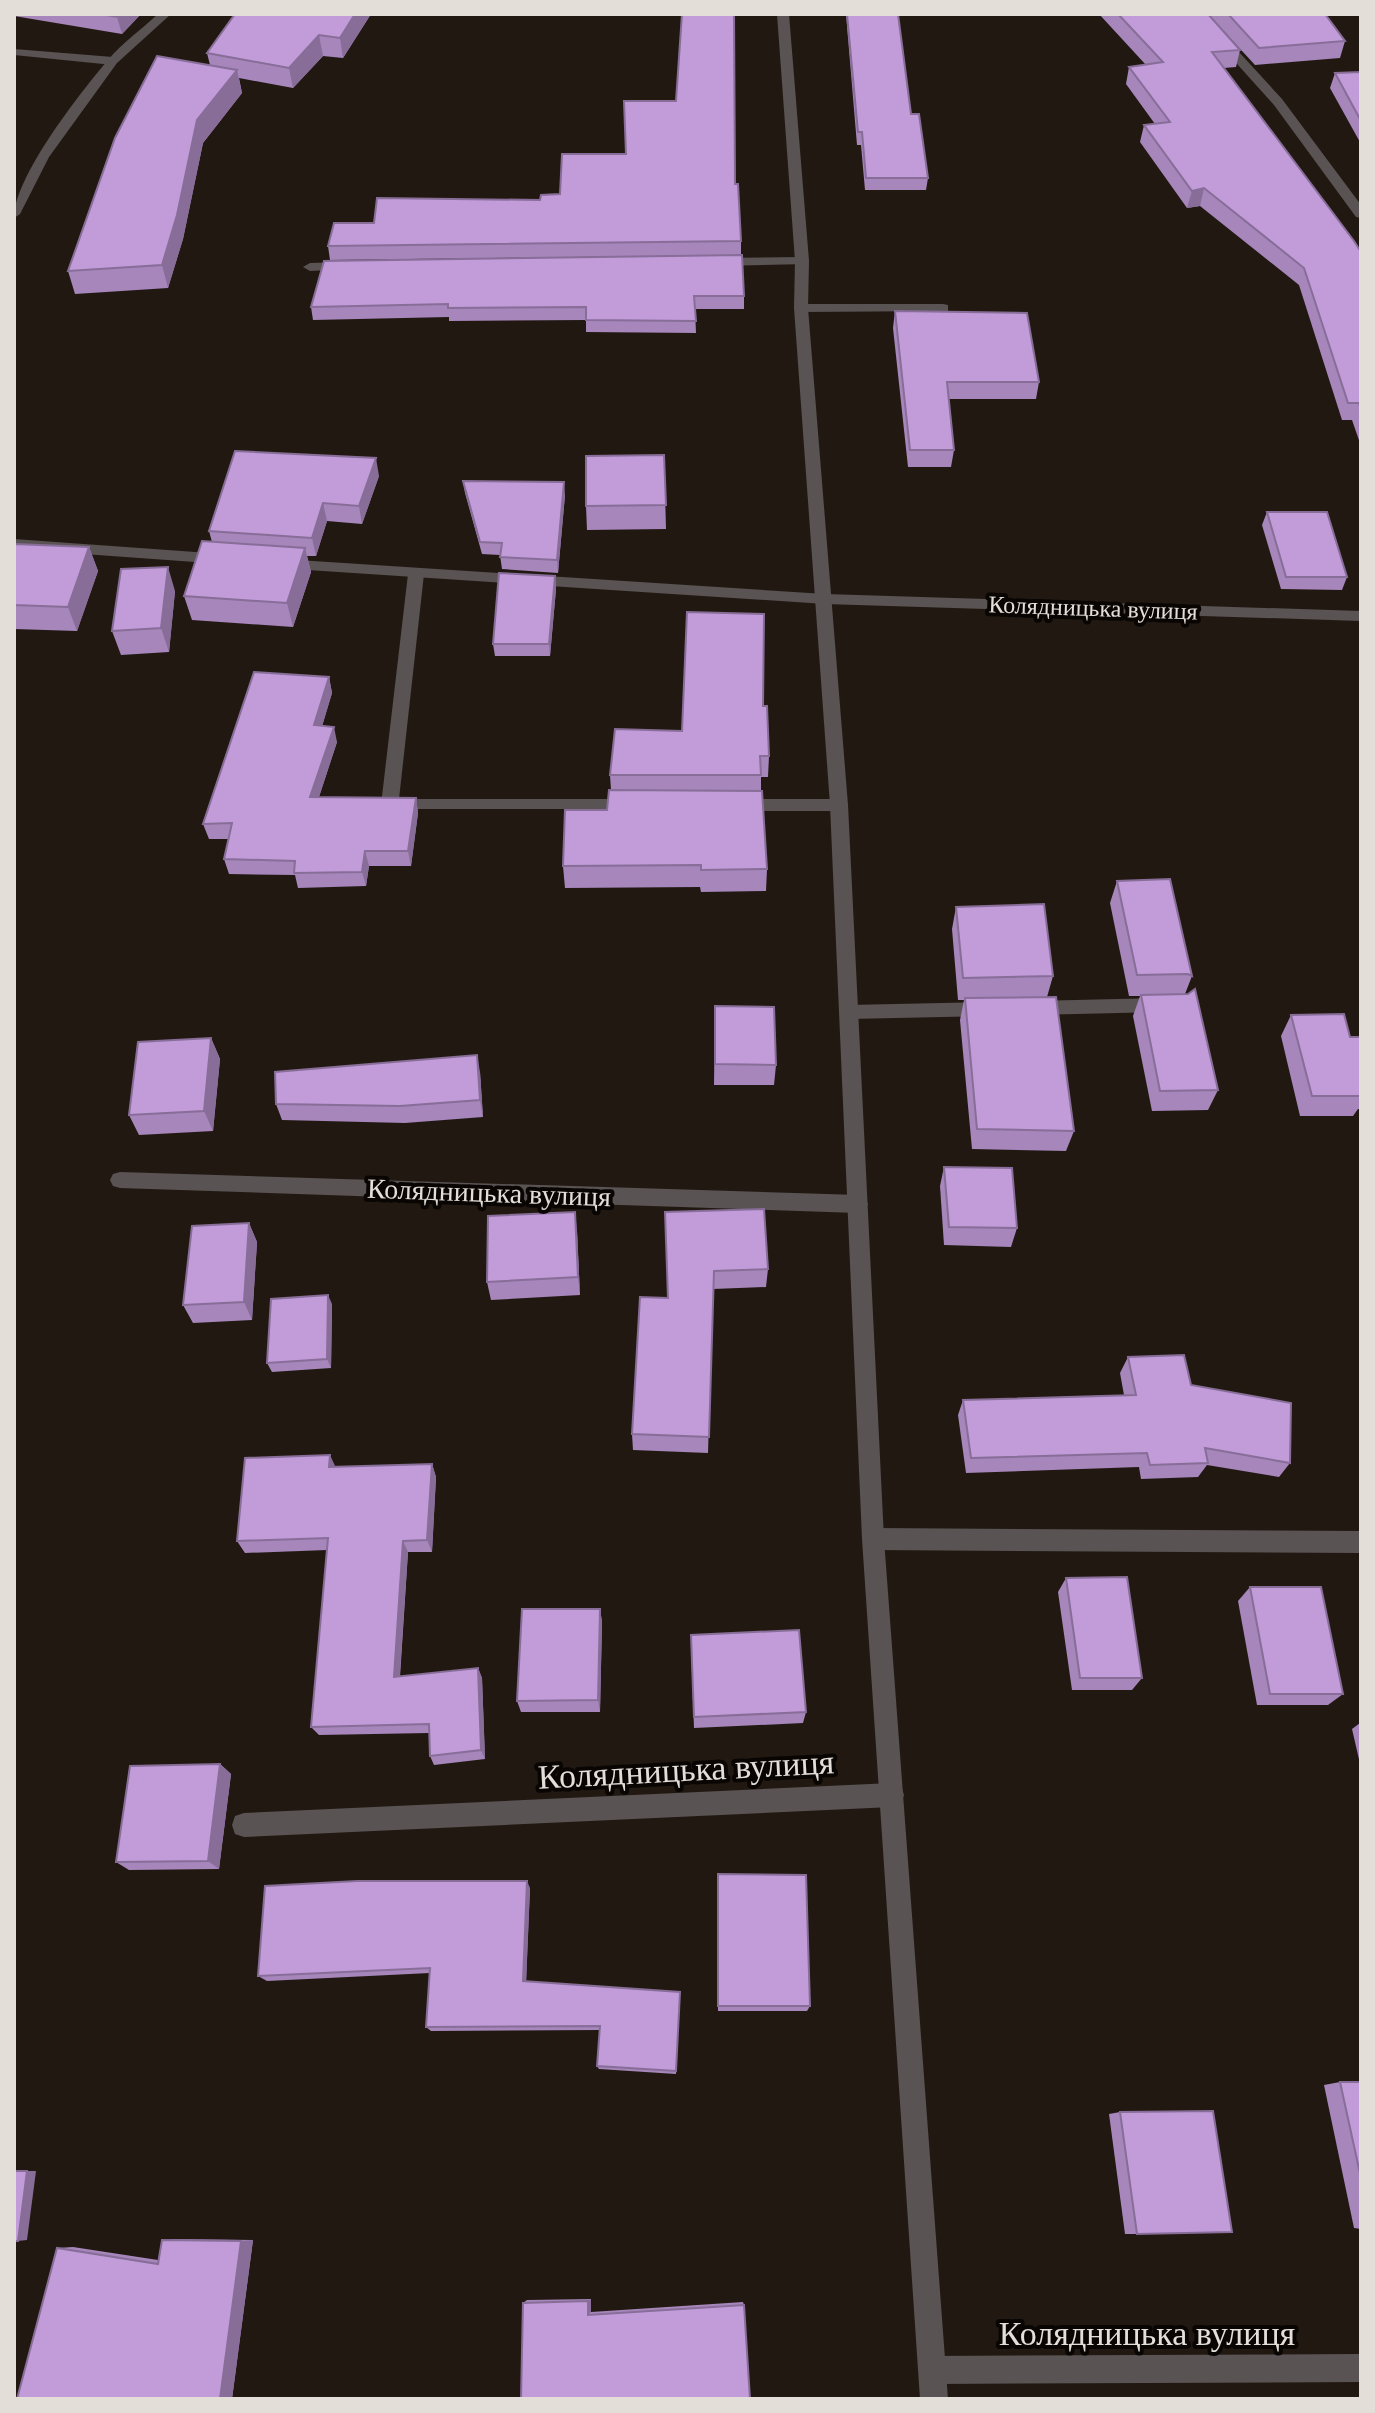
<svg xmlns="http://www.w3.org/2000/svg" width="1375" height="2413" font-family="Georgia,serif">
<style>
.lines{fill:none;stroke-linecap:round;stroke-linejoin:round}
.service{fill:#5a5354;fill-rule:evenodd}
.minor{fill:#5a5354;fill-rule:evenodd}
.tertiary{fill:#5a5354;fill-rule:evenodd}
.wall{fill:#a686bb}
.shaded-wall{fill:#876d98}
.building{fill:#c19cd9;stroke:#876d98;stroke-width:2}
.labels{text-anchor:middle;stroke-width:8;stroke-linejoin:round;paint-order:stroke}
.far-street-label{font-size:24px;fill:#e4ded9;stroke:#080503}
.street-label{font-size:28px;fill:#e4ded9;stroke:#080503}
.near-street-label{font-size:34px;fill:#e4ded9;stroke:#080503}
</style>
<rect width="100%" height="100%" fill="#211911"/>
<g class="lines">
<g class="service">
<path d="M14,49L113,57L119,61L113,65L14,55Z"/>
<path d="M802,257L809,261L807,264L718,266L711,262L718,258Z"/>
<path d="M346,262L353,266L351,269L310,271L303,267L310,263Z"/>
<path d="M943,304L948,305V311L801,312L794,308L801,304Z"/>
<path d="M416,569L424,574L399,799H632L641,805L638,809H384L381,805L408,574Z"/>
<path d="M736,799H839L848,805L839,811H736L727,805Z"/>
<path d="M1161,998L1170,1005L1161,1012L1033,1015L1024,1008L1033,1001Z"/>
<path d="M989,1002L998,1009L989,1016L849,1019L840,1012L849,1005Z"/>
<path d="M120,1172L858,1195L865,1198L868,1204L865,1210L858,1213L120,1188L113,1186L110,1180L113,1174Z"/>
<path d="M873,1528L1361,1531V1553L873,1550L865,1547L862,1539L865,1531Z"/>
<path d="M892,1783L901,1786L904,1795L901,1804L892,1807L244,1837L235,1834L232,1825L235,1816L244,1813Z"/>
<path d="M1361,2354V2382L933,2384L923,2380L919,2370L923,2360L933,2356Z"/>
</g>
<g class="minor">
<path d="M158,14H171L117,63L49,157L20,214L14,218C14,177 80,93 108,60C122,43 142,29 158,14Z"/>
<path d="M777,14H789L809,261L808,308L848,805L884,1539L948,2399H920L862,1539L830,805L794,308L795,261Z"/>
<path d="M1192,14H1204L1282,99L1361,205V218L1356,217L1274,105Z"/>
</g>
<g class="tertiary">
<path d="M14,539L223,554L231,559L223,564L14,549Z"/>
<path d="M282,559L825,594L1361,611V621L825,604L277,568L274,564Z"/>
</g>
</g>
<g class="wall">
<path d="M14,14H141L122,34L14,16Z"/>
<path d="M371,14L343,58L323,56L293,88L239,78L242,93L203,143L183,239L168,288L75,294L68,271L210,65L207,53Z"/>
<path d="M846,14H898L911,114L928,178L926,190H865L861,145H857Z"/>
<path d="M1099,14H1208L1240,50L1236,67L1224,68L1361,252V446L1352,420H1342L1299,285L1200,206L1187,208L1140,142L1144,125L1155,124L1126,84L1129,67L1146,65Z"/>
<path d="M1208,14H1325L1345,41L1340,58L1255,65Z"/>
<path d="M1361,72V144L1330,88L1335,73Z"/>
<path d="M735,184L741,241V255L330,260L328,246L374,223L540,200L560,194Z"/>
<path d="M324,261L744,296V309H695L696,333L586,332V320L449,321V317L313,320L311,307Z"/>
<path d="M895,311L1039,382L1036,399H948L954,450L951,467H908L893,328Z"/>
<path d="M664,455L666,529L587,530L586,506Z"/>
<path d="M379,476L362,524L327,521L316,556H307L311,572L293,627L192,620L184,596L212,542L209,531Z"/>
<path d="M463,481L565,495L558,573L502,569L500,555L482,554L465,493Z"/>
<path d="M1267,512L1347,577L1342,590L1281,589L1262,525Z"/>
<path d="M14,544L89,547L98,571L77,631L14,629Z"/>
<path d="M555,576L556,589L550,656H495L493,644Z"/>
<path d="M175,591L169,652L121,655L112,631Z"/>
<path d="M329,677L332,693L322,726L337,742L319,797L416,798L418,813L411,866H369L366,886L298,888L295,875L229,874L224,859L228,839H209L203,824Z"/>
<path d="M763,706L769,756L768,777H761V791L767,869L766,891L701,892L700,887L565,888L563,866L607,810L611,790L610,775L682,731Z"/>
<path d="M1117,881L1192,976L1185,994L1218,1090L1208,1110L1152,1111L1133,1016L1140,996H1129L1110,903Z"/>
<path d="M956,907L1053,976L1047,997L1074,1131L1066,1151L972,1149L960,1020L964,1000H958L952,929Z"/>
<path d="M715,1006L776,1065L774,1085H714Z"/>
<path d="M1291,1015L1350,1037H1361V1109H1358L1353,1116H1300L1281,1036Z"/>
<path d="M211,1038L220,1059L213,1131L139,1135L129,1115Z"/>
<path d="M480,1072L483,1117L405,1123L282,1120L276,1104Z"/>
<path d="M944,1167L1017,1228L1011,1247L944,1245L940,1186Z"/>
<path d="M665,1212L768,1269L766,1287L713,1289L708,1453L633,1450L632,1434L668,1298Z"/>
<path d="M249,1223L257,1242L252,1320L193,1323L183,1305Z"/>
<path d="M577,1231L580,1295L491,1300L487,1282Z"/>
<path d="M332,1304L331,1368L272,1372L267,1363Z"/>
<path d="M1128,1357L1191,1385L1290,1463L1279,1477L1207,1465L1198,1477L1141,1479L1139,1467L966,1473L958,1415L963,1400L1124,1395L1120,1373Z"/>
<path d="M432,1464L436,1477L432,1552H408L400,1677L478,1668L482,1678L485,1759L434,1765L430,1756L429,1733L319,1735L311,1727L327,1550L245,1553L237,1541L336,1467Z"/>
<path d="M1066,1578L1142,1678L1132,1690H1072L1058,1592Z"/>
<path d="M1250,1587L1343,1694L1328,1705H1257L1238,1601Z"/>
<path d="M600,1609L602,1622L600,1712H521L517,1701Z"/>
<path d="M691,1647L806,1712L803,1723L694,1728Z"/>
<path d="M1360,1723H1361V1768L1352,1729Z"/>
<path d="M220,1764L231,1774L219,1869L129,1870L116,1862Z"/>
<path d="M718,1874L810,2006L807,2011H718Z"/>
<path d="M530,1888L526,1981L680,1992L676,2074L599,2069L597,2066L600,2030L431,2031L426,2027L430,1973L267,1981L258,1976Z"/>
<path d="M1340,2082H1361V2229L1354,2228L1324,2085Z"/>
<path d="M1120,2112L1137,2234H1125L1109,2114Z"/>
<path d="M175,2239L253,2240L232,2399H17L57,2248L73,2247L158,2260L162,2240Z"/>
<path d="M591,2299V2312L743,2302L744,2305L750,2399L523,2303L527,2300Z"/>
</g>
<g class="shaded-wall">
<path d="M120,14H141L122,34L117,17Z"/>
<path d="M355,14H371L343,58L340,38Z"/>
<path d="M319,35L323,56L293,88L289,68Z"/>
<path d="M237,70L242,93L203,143L183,239L168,288L162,265L197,120Z"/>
<path d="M1204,188L1200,206L1187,208L1192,191Z"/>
<path d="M376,458L379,476L362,524L359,506Z"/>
<path d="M564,482L565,495L558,573L557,560Z"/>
<path d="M323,503L327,521L316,556L312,538Z"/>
<path d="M89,547L98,571L77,631L68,607Z"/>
<path d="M305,548L311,572L293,627L287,603Z"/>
<path d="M168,567L175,591L169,652L161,628Z"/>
<path d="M555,576L556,589L550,656L549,644Z"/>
<path d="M329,677L332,693L318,740L314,725Z"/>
<path d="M334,727L337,742L314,812L310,797Z"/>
<path d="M416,798L418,813L411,866L408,851Z"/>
<path d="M365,851L369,866L366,886L362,872Z"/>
<path d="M211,1038L220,1059L213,1131L204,1111Z"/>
<path d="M477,1055L480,1072L483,1117L480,1100Z"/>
<path d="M575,1212L577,1231L580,1295L578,1277Z"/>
<path d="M249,1223L257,1242L252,1320L244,1302Z"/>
<path d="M328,1295L332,1304L331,1368L327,1359Z"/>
<path d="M330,1455L336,1468L329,1467Z"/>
<path d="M432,1464L436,1477L432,1552L427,1540Z"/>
<path d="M403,1541L408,1552L399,1687L394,1677Z"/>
<path d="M600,1609L602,1622L600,1712L598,1700Z"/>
<path d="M478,1668L482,1678L485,1759L481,1750Z"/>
<path d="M220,1764L231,1774L219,1869L208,1861Z"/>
<path d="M527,1881L530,1888L526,1986L523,1981Z"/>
<path d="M27,2171H36L27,2240L18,2241Z"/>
<path d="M253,2240L232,2399H220L241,2241Z"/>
<path d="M591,2299V2312L588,2315V2301Z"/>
</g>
<g class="building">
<path d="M101,14H120L117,17Z"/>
<path d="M235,14H355L340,38L319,35L289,68L207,53Z"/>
<path d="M682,14H734L735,184H738L741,241L328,246L334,223H374L377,198L540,200L541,195L560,194L562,154H626L624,101H676Z"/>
<path d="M847,14H898L911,114H919L928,178H866L862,132H858Z"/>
<path d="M1118,14H1208L1240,50L1212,52L1354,241L1361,252V410L1359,403H1348L1304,268L1204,188L1192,191L1144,125L1170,122L1129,67L1163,62Z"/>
<path d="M1228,14H1325L1345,41L1259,48Z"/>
<path d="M157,56L237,70L197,120L177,215L162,265L68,271L115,138Z"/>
<path d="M1361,72V121L1335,73Z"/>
<path d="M742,255L744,296H694L696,321L586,320V307L448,308V304L311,307L324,261Z"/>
<path d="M895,311L1027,313L1039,382H947L954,450H910Z"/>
<path d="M235,451L376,458L359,506L323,503L312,538L209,531Z"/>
<path d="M664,455L666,505L586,506V456Z"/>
<path d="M463,481L564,482L557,560L500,557L502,543L480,542Z"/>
<path d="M1267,512H1327L1347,577H1286Z"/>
<path d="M202,541L305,548L287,603L184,596Z"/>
<path d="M14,544L89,547L68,607L14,605Z"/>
<path d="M168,567L161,628L112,631L121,569Z"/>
<path d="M499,573L555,576L549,644H493Z"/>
<path d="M687,612L764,614L763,706H767L769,756H760L761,775H610L615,729L682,731Z"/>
<path d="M254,672L329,677L314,725L334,727L310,797L416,798L408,851H365L362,872L294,873L295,861L224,859L232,823L203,824Z"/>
<path d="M609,790L762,791L767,869L701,870V865L563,866L565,810H607Z"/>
<path d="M1170,879L1192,976L1188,974L1137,975L1117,881Z"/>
<path d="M1044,904L1053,976L963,978L956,907Z"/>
<path d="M1195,989L1218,1090L1160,1091L1141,995L1188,994Z"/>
<path d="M1056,997L1074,1131L977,1129L965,998Z"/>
<path d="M715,1006L774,1007L776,1065L715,1064Z"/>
<path d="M1344,1014L1350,1037H1361V1096H1312L1291,1015Z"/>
<path d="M211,1038L204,1111L129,1115L138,1042Z"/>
<path d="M477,1055L480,1100L400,1106L276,1104L275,1072Z"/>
<path d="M944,1167L1012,1168L1017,1228L949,1227Z"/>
<path d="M764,1209L768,1269L714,1271L709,1437L632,1434L640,1297L668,1298L665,1212Z"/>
<path d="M575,1212L578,1277L487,1282L488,1216Z"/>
<path d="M249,1223L244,1302L183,1305L192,1226Z"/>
<path d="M328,1295L327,1359L267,1363L271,1299Z"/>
<path d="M1184,1355L1191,1385L1291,1403L1290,1463L1205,1448L1208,1463L1150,1465L1147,1453L971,1458L963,1400L1136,1395L1128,1357Z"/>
<path d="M330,1455L329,1467L432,1464L427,1540L403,1541L394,1677L478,1668L481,1750L430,1756L429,1724L311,1727L328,1538L237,1541L245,1458Z"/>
<path d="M1127,1577L1142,1678H1080L1066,1578Z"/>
<path d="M1250,1587H1321L1343,1694H1270Z"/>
<path d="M522,1609H600L598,1700L517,1701Z"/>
<path d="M799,1630L806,1712L694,1717L691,1635Z"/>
<path d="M220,1764L208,1861L116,1862L130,1766Z"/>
<path d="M718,1874L806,1875L810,2006H718Z"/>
<path d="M357,1881H527L523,1981L680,1992L676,2071L597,2066L600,2026L426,2027L430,1968L258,1976L265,1886Z"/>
<path d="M1340,2082H1361V2178Z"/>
<path d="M1213,2111L1232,2232L1137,2234L1120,2112Z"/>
<path d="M14,2171H27L18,2241H14Z"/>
<path d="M162,2240L241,2241L220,2399H17L57,2248L158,2264Z"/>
<path d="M588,2301V2315L744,2305L750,2399H521L523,2303Z"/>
</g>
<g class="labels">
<g class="far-street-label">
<text transform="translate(1093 608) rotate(2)" y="8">Колядницька вулиця</text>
</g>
<g class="street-label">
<text transform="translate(489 1192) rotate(2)" y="10">Колядницька вулиця</text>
</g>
<g class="near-street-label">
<text transform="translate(686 1769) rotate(-3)" y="12">Колядницька вулиця</text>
<text x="1147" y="2345">Колядницька вулиця</text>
</g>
</g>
<rect width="1375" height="2413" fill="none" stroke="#e4ded9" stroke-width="32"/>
</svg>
